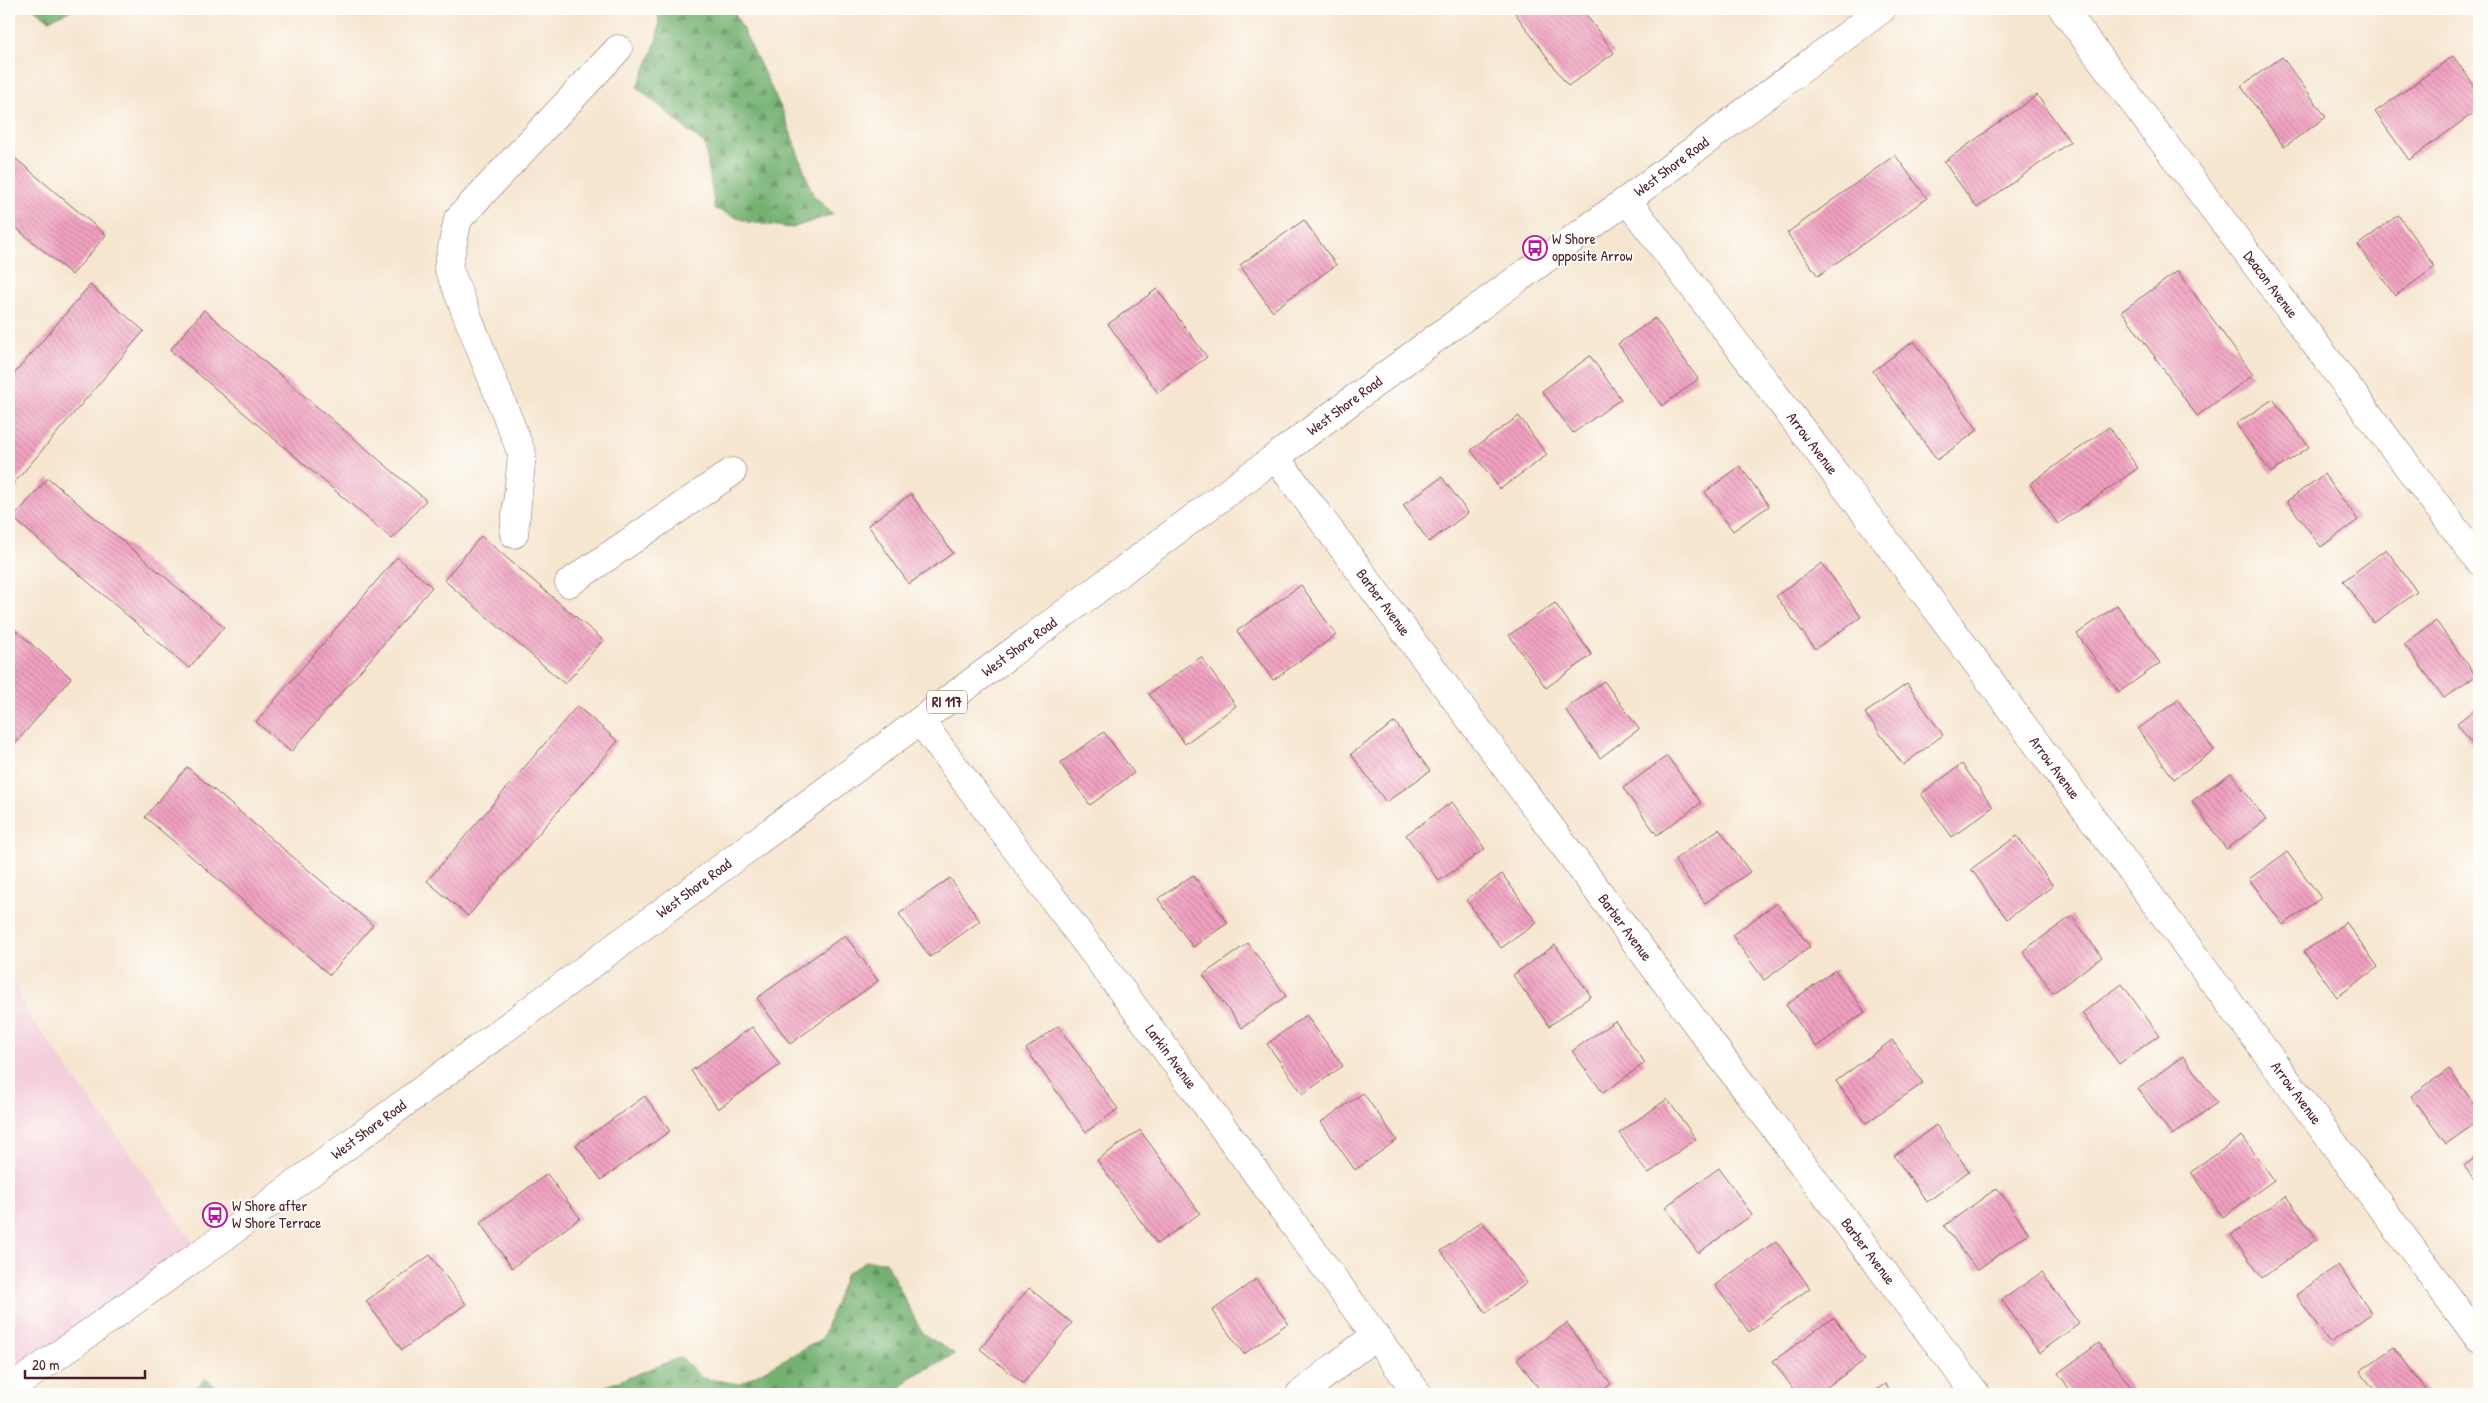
<svg xmlns="http://www.w3.org/2000/svg" width="2488" height="1403" font-family="'Patrick Hand',sans-serif">
<style>
.built{fill:#f4cfdc}
.forest{fill:url(#forest-firs);stroke:#60684e}
.building{fill:url(#building-back-hatch)}
.lines{fill:none;stroke-linecap:round;stroke-linejoin:round}
.minor-casing{stroke:#866565;stroke-width:29}
.major-casing{stroke:#866565;stroke-width:29}
.minor{stroke:#fff;stroke-width:28}
.major{stroke:#fff;stroke-width:28}
.labels{text-anchor:middle;stroke-width:4;stroke-linejoin:round;paint-order:stroke}
.shield{fill:#fdfcf7;stroke:#806168;stroke-width:1}
.shield-label{font-size:14px;font-weight:bold;fill:#4a1f2b}
.street-label{font-size:15px;fill:#4a1f2b;stroke:#fdfcf7}
.poi-label{font-size:15px;fill:#4a1f2b;stroke:#fdfcf7;text-anchor:start}
</style>
<defs>
<pattern id="forest-firs" width="22" height="20" patternUnits="userSpaceOnUse" patternTransform="scale(1.25)"><rect width="22" height="20" fill="#75b272"/><path d="M5 1l3.5 6h-7zM16 11l3.5 6h-7z" fill="#62905e"/></pattern>
<pattern id="building-back-hatch" width="6" height="6" patternUnits="userSpaceOnUse" patternTransform="scale(1.25)"><rect width="6" height="6" fill="#f1a1c1"/><path d="M-1 5l2 2M0 0l6 6M5-1l2 2" fill="none" stroke="#c5839d"/></pattern>
</defs>
<rect width="100%" height="100%" fill="#fdfcf7"/>
<filter id="ink" filterUnits="userSpaceOnUse"><feTurbulence type="fractalNoise" baseFrequency=".02" numOctaves="2"/><feDisplacementMap in="SourceGraphic" scale="10" xChannelSelector="R" yChannelSelector="G"/><feConvolveMatrix kernelMatrix="1 2 1 2 8 2 1 2 1" color-interpolation-filters="sRGB"/></filter>
<filter id="wash" filterUnits="userSpaceOnUse"><feTurbulence type="fractalNoise" baseFrequency=".0096" numOctaves="4" result="noise"/><feDisplacementMap in="SourceGraphic" scale="20" xChannelSelector="R" yChannelSelector="G"/><feGaussianBlur stdDeviation="1.12" result="paint"/><feColorMatrix in="noise" values="0 0 0 0 0 0 0 0 0 0 0 0 0 0 0 0 0 1.4 0 .05"/><feComposite in="paint" operator="in"/></filter>
<g filter="url(#wash)">
<rect width="100%" height="100%" fill="#f6e6d0"/>
<path class="built" d="M9,978L15,983L28,1014L201,1252L9,1394Z"/>
<g class="forest">
<path d="M34,9H74L49,20Z"/>
<path d="M655,9H733L783,112L813,195L833,214L792,228L748,222L715,209L705,145L637,87C645,69 668,26 655,9Z"/>
<path d="M866,1261L886,1262L922,1333L955,1354L909,1378L896,1394H586L681,1357L702,1378L739,1384L822,1339L846,1274Z"/>
<path d="M205,1379L228,1394H198L197,1387Z"/>
</g>
<g id="blocks">
<g class="building">
<path d="M1521,9H1582L1614,53L1568,86L1515,13Z"/>
<path d="M2453,56L2479,92V109L2409,160L2375,112Z"/>
<path d="M2282,57L2326,117L2284,147L2241,86Z"/>
<path d="M2037,95L2070,142L1977,208L1944,162Z"/>
<path d="M9,153L106,235L72,275L9,222Z"/>
<path d="M1895,155L1927,198L1818,276L1787,233Z"/>
<path d="M2398,215L2435,267L2395,296L2358,245Z"/>
<path d="M1304,220L1336,265L1272,311L1240,265Z"/>
<path d="M2178,271L2253,375L2197,416L2122,311Z"/>
<path d="M90,285L144,331L9,489V380Z"/>
<path d="M1157,289L1207,357L1158,393L1108,324Z"/>
<path d="M204,310L426,500L392,539L170,350Z"/>
<path d="M1655,318L1698,379L1662,406L1618,344Z"/>
<path d="M1914,341L1978,430L1937,460L1873,371Z"/>
<path d="M1590,356L1621,399L1573,433L1542,391Z"/>
<path d="M2273,399L2309,447L2271,473L2236,424Z"/>
<path d="M1519,416L1547,455L1500,489L1471,450Z"/>
<path d="M2109,427L2138,468L2058,524L2030,484Z"/>
<path d="M1740,466L1769,506L1733,531L1705,492Z"/>
<path d="M2324,474L2358,520L2321,547L2287,501Z"/>
<path d="M1442,477L1468,513L1429,542L1403,505Z"/>
<path d="M48,478L224,627L189,668L13,518Z"/>
<path d="M911,494L953,553L909,584L868,525Z"/>
<path d="M481,536L603,640L565,684L444,580Z"/>
<path d="M2386,549L2417,592L2374,623L2343,581Z"/>
<path d="M397,557L432,587L291,752L256,722Z"/>
<path d="M1822,563L1861,617L1815,649L1776,596Z"/>
<path d="M1301,585L1336,635L1273,680L1237,631Z"/>
<path d="M1555,603L1592,655L1546,688L1509,635Z"/>
<path d="M2117,605L2160,663L2119,692L2077,634Z"/>
<path d="M2436,621L2476,676L2444,698L2404,644Z"/>
<path d="M14,629L71,678L9,751V635Z"/>
<path d="M1201,657L1236,706L1185,744L1149,694Z"/>
<path d="M1604,681L1639,729L1600,758L1565,709Z"/>
<path d="M1907,684L1943,735L1903,765L1865,713Z"/>
<path d="M2178,700L2214,750L2174,779L2138,729Z"/>
<path d="M577,706L618,741L468,916L427,881Z"/>
<path d="M2479,706V754L2457,723Z"/>
<path d="M1395,722L1430,771L1386,802L1351,754Z"/>
<path d="M1104,732L1134,773L1090,805L1060,763Z"/>
<path d="M1667,756L1701,803L1657,835L1623,788Z"/>
<path d="M1962,764L1993,807L1952,837L1921,794Z"/>
<path d="M187,767L373,925L330,975L145,817Z"/>
<path d="M2231,773L2266,820L2226,849L2192,801Z"/>
<path d="M1452,802L1485,849L1439,881L1406,835Z"/>
<path d="M1719,829L1750,872L1705,903L1674,860Z"/>
<path d="M2017,836L2053,886L2007,919L1971,869Z"/>
<path d="M2287,852L2321,898L2283,925L2249,879Z"/>
<path d="M1502,874L1537,923L1501,948L1466,900Z"/>
<path d="M1193,875L1228,923L1193,947L1158,899Z"/>
<path d="M950,878L980,921L930,957L899,914Z"/>
<path d="M1777,903L1810,947L1764,980L1732,935Z"/>
<path d="M2072,916L2102,957L2053,993L2023,951Z"/>
<path d="M2346,922L2378,967L2337,997L2304,952Z"/>
<path d="M845,935L878,981L790,1044L757,998Z"/>
<path d="M1248,943L1286,996L1242,1028L1203,975Z"/>
<path d="M1555,945L1591,996L1549,1026L1513,975Z"/>
<path d="M1835,970L1865,1012L1816,1047L1786,1005Z"/>
<path d="M2122,984L2159,1035L2119,1064L2082,1013Z"/>
<path d="M1306,1015L1343,1066L1303,1094L1267,1044Z"/>
<path d="M1615,1021L1645,1063L1603,1093L1572,1051Z"/>
<path d="M1058,1026L1118,1109L1086,1132L1026,1049Z"/>
<path d="M752,1027L780,1065L718,1109L691,1071Z"/>
<path d="M1892,1040L1923,1083L1866,1123L1836,1081Z"/>
<path d="M2183,1056L2217,1103L2172,1135L2138,1089Z"/>
<path d="M2449,1069L2479,1111V1121L2446,1144L2411,1096Z"/>
<path d="M1363,1093L1397,1140L1355,1170L1321,1122Z"/>
<path d="M645,1096L670,1131L601,1180L576,1145Z"/>
<path d="M1667,1099L1696,1139L1648,1174L1619,1133Z"/>
<path d="M1936,1125L1969,1171L1927,1202L1894,1156Z"/>
<path d="M1140,1130L1200,1213L1157,1244L1097,1160Z"/>
<path d="M2242,1136L2274,1180L2223,1217L2191,1172Z"/>
<path d="M2479,1155V1186L2464,1166Z"/>
<path d="M1719,1168L1752,1215L1698,1253L1665,1207Z"/>
<path d="M547,1174L580,1218L512,1268L480,1223Z"/>
<path d="M1997,1188L2029,1233L1977,1270L1944,1226Z"/>
<path d="M2286,1196L2317,1239L2262,1278L2231,1235Z"/>
<path d="M1482,1221L1527,1283L1486,1313L1441,1251Z"/>
<path d="M1776,1241L1810,1288L1749,1332L1715,1285Z"/>
<path d="M430,1255L466,1304L402,1350L366,1301Z"/>
<path d="M2338,1265L2372,1313L2330,1343L2296,1295Z"/>
<path d="M2042,1272L2079,1324L2039,1353L2002,1300Z"/>
<path d="M1256,1279L1288,1323L1244,1354L1212,1311Z"/>
<path d="M1029,1288L1072,1323L1023,1383L980,1349Z"/>
<path d="M1834,1317L1865,1360L1817,1394H1797L1773,1361Z"/>
<path d="M1567,1323L1611,1384L1597,1394H1543L1517,1359Z"/>
<path d="M2099,1343L2136,1394H2073L2058,1373Z"/>
<path d="M2394,1347L2429,1394H2377L2360,1371Z"/>
<path d="M1885,1384L1892,1394H1870Z"/>
</g>
</g>
</g>
<g filter="url(#ink)">
<use href="#blocks" fill-opacity="0" stroke="#866565" stroke-width="1"/>
<g class="lines">
<defs>
<g id="minor">
<path id="s1" d="M2063,9L2479,561"/>
<path id="s2" d="M1627,200L1869,518L2479,1339"/>
<path id="s3" d="M1276,458L1716,1050L1976,1394"/>
<path d="M514,534L522,454L448,267L458,219L618,49"/>
<path d="M569,583L732,472"/>
<path id="s4" d="M921,722L1169,1054L1418,1394"/>
<path d="M1300,1394C1326,1376 1348,1354 1375,1337"/>
</g>
<g id="major">
<path id="s5" d="M9,1390L224,1237L1436,338L1627,200L1882,9"/>
</g>
</defs>
<use href="#minor" class="minor-casing"/>
<use href="#major" class="major-casing"/>
<use href="#minor" class="minor"/>
<use href="#major" class="major"/>
</g>
</g>
<defs>
<symbol id="bus-ring" viewBox="-11 -11 22 22"><circle r="9.5" fill="#fdfcf7" stroke="#b5179e" stroke-width="1.5"/><path d="M-5-6H5V4H4V6H2V4H-2V6H-4V4H-5ZM-3.5-4V0h7V-4ZM-3.5 1.2v1.5H-2V1.2ZM2 1.2v1.5H3.5V1.2Z" fill="#b5179e"/></symbol>
</defs>
<g fill-rule="evenodd">
<use href="#bus-ring" x="1521" y="234" width="28" height="28"/>
<use href="#bus-ring" x="201" y="1201" width="28" height="28"/>
</g>
<g class="labels">
<rect class="shield" x="927" y="690.5" width="40" height="23" rx="4"/>
<g class="shield-label">
<text x="947" y="707">RI 117</text>
</g>
<g class="street-label">
<text dy="5" stroke="none"><textPath href="#s5" startOffset="2064">West Shore Road</textPath></text>
<text dy="5" stroke="none"><textPath href="#s1" startOffset="345">Deacon Avenue</textPath></text>
<text dy="5" stroke="none"><textPath href="#s5" startOffset="1659">West Shore Road</textPath></text>
<text dy="5" stroke="none"><textPath href="#s2" startOffset="306">Arrow Avenue</textPath></text>
<text dy="5" stroke="none"><textPath href="#s3" startOffset="180">Barber Avenue</textPath></text>
<text dy="5" stroke="none"><textPath href="#s5" startOffset="1254">West Shore Road</textPath></text>
<text dy="5" stroke="none"><textPath href="#s2" startOffset="711">Arrow Avenue</textPath></text>
<text dy="5" stroke="none"><textPath href="#s5" startOffset="849">West Shore Road</textPath></text>
<text dy="5" stroke="none"><textPath href="#s3" startOffset="585">Barber Avenue</textPath></text>
<text dy="5" stroke="none"><textPath href="#s4" startOffset="418">Larkin Avenue</textPath></text>
<text dy="5" stroke="none"><textPath href="#s2" startOffset="1116">Arrow Avenue</textPath></text>
<text dy="5" stroke="none"><textPath href="#s5" startOffset="444">West Shore Road</textPath></text>
<text dy="5" stroke="none"><textPath href="#s3" startOffset="990">Barber Avenue</textPath></text>
</g>
<g class="poi-label">
<text x="1552" y="244">W Shore<tspan x="1552" dy="17">opposite Arrow</tspan></text>
<text x="232" y="1211">W Shore after<tspan x="232" dy="17">W Shore Terrace</tspan></text>
</g>
</g>
<rect width="2488" height="1403" fill="none" stroke="#fdfcf7" stroke-width="30"/>
<path d="M25 1370v8h120v-8" fill="none" stroke="#4a1f2b" stroke-width="2.5"/>
<text x="32" y="1370" font-size="15" fill="#4a1f2b" stroke="#fdfcf7" stroke-width="4" paint-order="stroke">20 m</text>
</svg>
